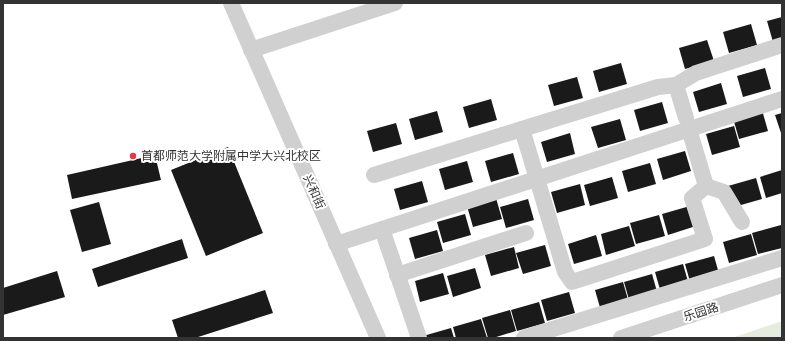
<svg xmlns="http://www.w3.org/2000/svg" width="785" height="341" font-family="'PT Sans Narrow','Noto Sans SC',sans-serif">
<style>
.green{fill:#e6ecdf}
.building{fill:#1a1a1a}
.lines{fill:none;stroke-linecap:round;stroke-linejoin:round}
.minor{stroke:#d0d0d0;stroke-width:16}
.poi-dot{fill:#e63946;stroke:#fff;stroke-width:1.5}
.labels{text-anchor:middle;stroke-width:4;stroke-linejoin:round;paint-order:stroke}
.poi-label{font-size:12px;fill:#333;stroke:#fff;text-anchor:start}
.street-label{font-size:12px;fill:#333;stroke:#fff}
</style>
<rect width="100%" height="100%" fill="#fff"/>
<path class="green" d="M782,321V338H732Z"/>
<g class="building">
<path d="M782,17V40L773,42L767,21Z"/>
<path d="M751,24L757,45L729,53L723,32Z"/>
<path d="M707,40L714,61L685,69L679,48Z"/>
<path d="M621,63L627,84L599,92L593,71Z"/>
<path d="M765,68L771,89L743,97L737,76Z"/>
<path d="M577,77L583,98L554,106L548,85Z"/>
<path d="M721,83L727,104L699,112L693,92Z"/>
<path d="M491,99L497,120L469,128L463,107Z"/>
<path d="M662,102L668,123L640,131L634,110Z"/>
<path d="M762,110L768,131L739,139L733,118Z"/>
<path d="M437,111L443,132L415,140L409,119Z"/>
<path d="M782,113V136L775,115Z"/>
<path d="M620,119L626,140L598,148L591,127Z"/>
<path d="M396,123L402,144L373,152L367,131Z"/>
<path d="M734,126L740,147L712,155L706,134Z"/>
<path d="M570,133L575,154L547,162L541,142Z"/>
<path d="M228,147L263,233L206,256L171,170Z"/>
<path d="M685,151L691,171L663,180L657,159Z"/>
<path d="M513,153L519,174L491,182L485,161Z"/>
<path d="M155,155L161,180L72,199L67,175Z"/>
<path d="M467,161L473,182L445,190L439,169Z"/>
<path d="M650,163L656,184L628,192L622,171Z"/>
<path d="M782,170V193L766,198L760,177Z"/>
<path d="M612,177L618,198L590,206L584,185Z"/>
<path d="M756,178L762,199L734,207L728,186Z"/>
<path d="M422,181L428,202L400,210L394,189Z"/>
<path d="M580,184L585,205L557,213L551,192Z"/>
<path d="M496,198L502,219L473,227L467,206Z"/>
<path d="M528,199L534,220L506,228L500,207Z"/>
<path d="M99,202L111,244L82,252L70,210Z"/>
<path d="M690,206L696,226L668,235L662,214Z"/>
<path d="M465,214L471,235L443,243L437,222Z"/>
<path d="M659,215L665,236L636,244L630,223Z"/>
<path d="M781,225L782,230V248L758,254L752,233Z"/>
<path d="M629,226L635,246L606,255L601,234Z"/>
<path d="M437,230L443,251L415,259L409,238Z"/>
<path d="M751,234L757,255L729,263L723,242Z"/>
<path d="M596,235L602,256L574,264L568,244Z"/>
<path d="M182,239L188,258L98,287L92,269Z"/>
<path d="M545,245L551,266L523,274L516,253Z"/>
<path d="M514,247L519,268L491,276L485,255Z"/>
<path d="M714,256L720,277L691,285L685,264Z"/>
<path d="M683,264L689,285L661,293L655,272Z"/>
<path d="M475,268L481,288L453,297L447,276Z"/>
<path d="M57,271L65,297L3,315V288Z"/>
<path d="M443,273L449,294L420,302L415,281Z"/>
<path d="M652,274L658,295L630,303L624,282Z"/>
<path d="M623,282L629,303L601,311L595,290Z"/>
<path d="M265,290L273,313L195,338H178L172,320Z"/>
<path d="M569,292L575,313L547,321L541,300Z"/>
<path d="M539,302L545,323L517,331L511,310Z"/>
<path d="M510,310L516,331L493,338H488L482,318Z"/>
<path d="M481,319L487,338H456L453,327Z"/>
<path d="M451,328L454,338H424L423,336Z"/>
</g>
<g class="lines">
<g class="minor">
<path d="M231,3L378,338"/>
<path d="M251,50L395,3"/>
<path d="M676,85L686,118"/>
<path d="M689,129L706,186L692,198L705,239L572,282L565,272L522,129L658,87L676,85L696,73L782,45"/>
<path d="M374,175L522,129"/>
<path d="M706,186L724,192L742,222"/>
<path d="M382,229L419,338"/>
<path d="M336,244L782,99"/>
<path d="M397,275L526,233"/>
<path d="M524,338L782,258"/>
<path d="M621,338L782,285"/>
</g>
</g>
<circle class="poi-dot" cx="133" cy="156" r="4"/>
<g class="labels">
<g class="poi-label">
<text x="141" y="160">首都师范大学附属中学大兴北校区</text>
</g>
<g class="street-label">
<text transform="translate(314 192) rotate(66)" y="4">兴和街</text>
<text transform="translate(701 312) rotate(-18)" y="4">乐园路</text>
</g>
</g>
<rect width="785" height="341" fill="none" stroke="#333333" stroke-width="8"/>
</svg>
